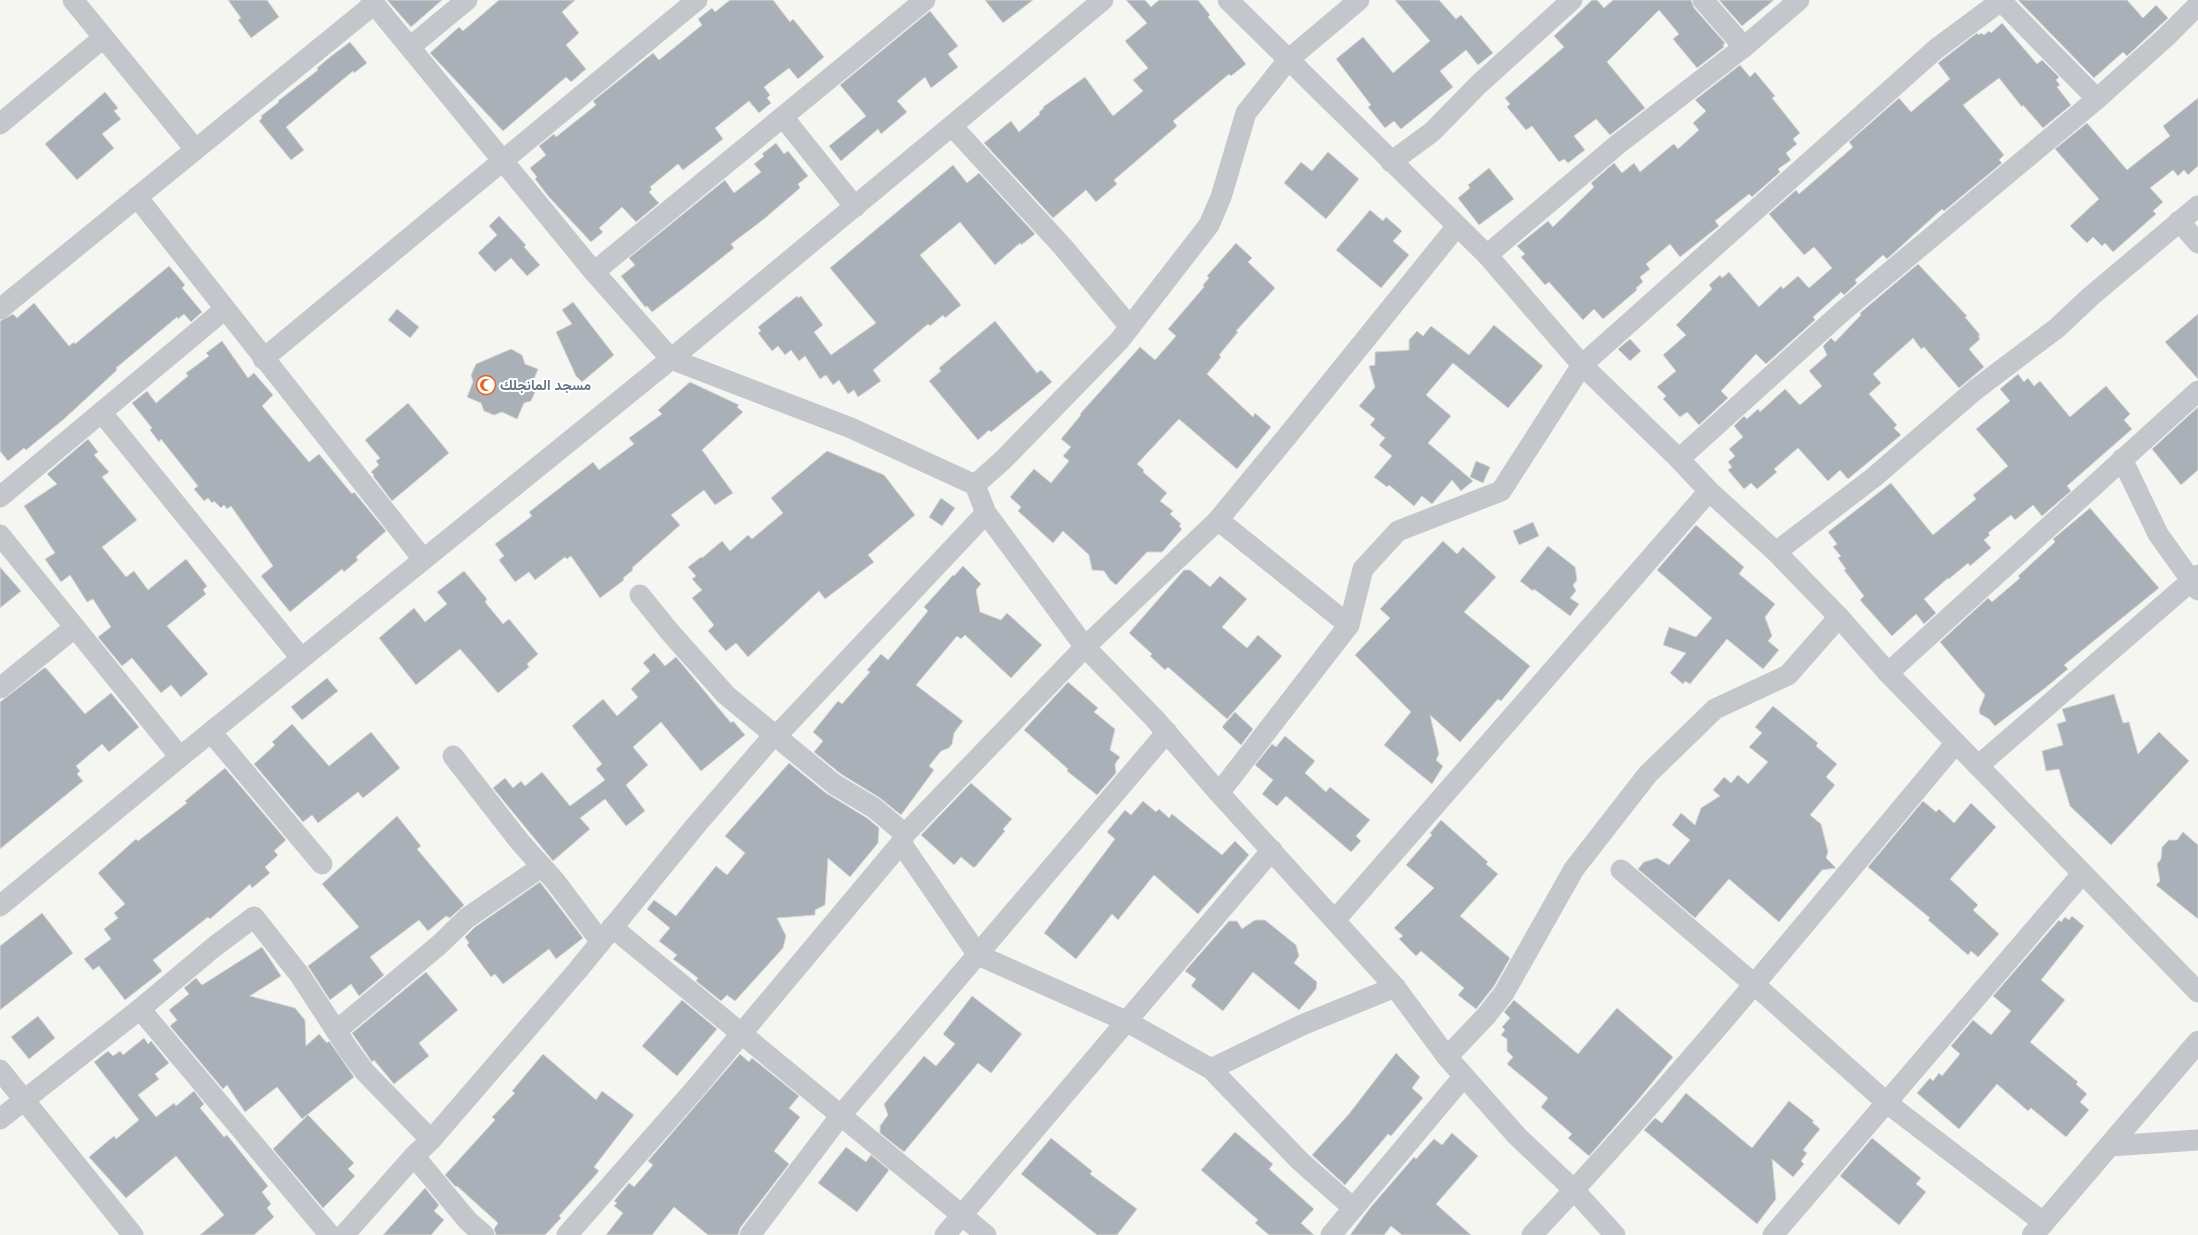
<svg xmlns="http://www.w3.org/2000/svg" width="2198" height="1235" font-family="Mulish,Vazirmatn,sans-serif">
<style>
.building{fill:#aab0b7;stroke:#d6d7d4}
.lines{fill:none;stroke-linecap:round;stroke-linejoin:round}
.minor{stroke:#c3c6ca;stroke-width:21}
.tertiary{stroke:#c3c6ca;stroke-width:22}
.labels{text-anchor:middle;stroke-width:4;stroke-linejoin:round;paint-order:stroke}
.poi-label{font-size:14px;font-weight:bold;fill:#647283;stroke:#fff;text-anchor:start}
</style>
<rect width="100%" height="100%" fill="#f5f5f2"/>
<g class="building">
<path d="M228,0H267L279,17L251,38L238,20L241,18Z"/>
<path d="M387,0H442L411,27Z"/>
<path d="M499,0H575L562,12L579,33L566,45L586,69L571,82L566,77L503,131L430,53L459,27L463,31Z"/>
<path d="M730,0H773L790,22L793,19L824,57L798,79L789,68L764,87L770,95L767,98L771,103L759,113L749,101L715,128L723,139L683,170L678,164L650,187L652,189L649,192L659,203L636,222L622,207L599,228L603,232L591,242L549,197L535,179L537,177L530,168L546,155L539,146L554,134L556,137L596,105L593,101L653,53L659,60L702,25L698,19L712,8L715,12Z"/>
<path d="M985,0H1033L1003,23Z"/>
<path d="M1126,0H1145L1151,7L1159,0H1198L1210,15L1208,17L1246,64L1231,76L1229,74L1173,121L1177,126L1114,180L1117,184L1096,202L1086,190L1053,218L984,143L1011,121L1019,132L1040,114L1039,112L1044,108L1043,107L1085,77L1113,116L1143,91L1133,80L1148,68L1125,41L1147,23Z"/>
<path d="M1395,0H1439L1456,19L1461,15L1493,53L1478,65L1466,50L1440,71L1453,87L1401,129L1394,121L1385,128L1368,107L1371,105L1336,59L1363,37L1393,73L1430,41Z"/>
<path d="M1592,0H1597L1604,8L1613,0H1691L1694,8L1725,43L1723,45L1724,47L1697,68L1673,39L1679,34L1659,10L1607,62L1645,108L1610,135L1596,119L1574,136L1585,150L1568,163L1564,159L1559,162L1532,126L1526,130L1507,107L1510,104L1505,98L1564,47L1554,36Z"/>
<path d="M1719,0H1774L1742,26Z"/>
<path d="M2018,0H2127L2143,18L2156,5L2168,18L2127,56L2123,52L2094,78Z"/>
<path d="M930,11L958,46L948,54L958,67L931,88L925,77L897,101L907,112L881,134L878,129L841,161L829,146L866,116L840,85Z"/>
<path d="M2002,23L2037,64L2042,60L2059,77L2056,80L2060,85L2057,87L2071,105L2043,128L2023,105L2022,107L1999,78L1963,105L2004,155L1999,160L2002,163L1944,211L1942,209L1887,259L1883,255L1855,280L1857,283L1844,295L1841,292L1813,317L1815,320L1766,364L1756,354L1721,391L1728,398L1699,425L1687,412L1680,417L1663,399L1666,396L1657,387L1676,371L1663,355L1686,335L1676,325L1712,289L1709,285L1720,275L1722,278L1729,272L1759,307L1781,286L1783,289L1798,276L1809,288L1832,268L1814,247L1804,255L1769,214L1796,190L1799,194L1853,147L1849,142L1899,98L1911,112L1950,79L1938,63L1977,33L1979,35L1981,33L1984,35L1989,31L1991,33Z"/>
<path d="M350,42L367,63L354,73L353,71L286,127L304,150L291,160L259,121L262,118L261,116L279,102L278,101L318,70L317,68L330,57Z"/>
<path d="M1740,65L1750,77L1755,72L1775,96L1772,98L1800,133L1793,139L1797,144L1786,153L1791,160L1778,169L1780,172L1752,197L1749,194L1715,221L1719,226L1680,257L1670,244L1646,264L1650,269L1640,277L1643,282L1636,288L1637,290L1603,319L1594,309L1583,320L1549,282L1545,285L1521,257L1525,254L1517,246L1548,221L1553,227L1594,187L1591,183L1614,163L1622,173L1634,163L1640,172L1671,146L1674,144L1678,149L1699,130L1693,123L1706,111L1695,100Z"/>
<path d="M105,92L118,108L114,111L121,119L102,134L114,148L77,180L45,144Z"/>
<path d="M2198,98V166L2188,175L2184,170L2178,176L2173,170L2150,188L2163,202L2153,211L2156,214L2113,252L2105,243L2102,246L2093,237L2087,243L2070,226L2099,199L2055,149L2087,123L2127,170L2170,136L2163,126Z"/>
<path d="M776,143L784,154L788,151L808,176L798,184L800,188L764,219L731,244L734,248L685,287L652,312L647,306L645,307L621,276L635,265L629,258L725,180L734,193L761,172L754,164L764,156L762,154Z"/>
<path d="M1328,152L1359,179L1326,219L1284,183L1301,162L1312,171Z"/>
<path d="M953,165L967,183L979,173L1035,234L1021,245L1020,243L995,265L960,222L920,255L961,305L945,318L943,315L930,326L928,324L873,370L881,381L858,397L854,390L848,394L839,380L833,385L826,375L820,379L805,356L799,361L791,350L785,355L778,346L772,351L758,333L761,331L758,327L797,296L798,298L801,296L823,325L814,332L831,355L876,323L830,268Z"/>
<path d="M1489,168L1514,199L1479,225L1458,198L1470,188L1468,185Z"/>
<path d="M1370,210L1383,221L1386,217L1402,231L1393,241L1409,255L1381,288L1336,250Z"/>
<path d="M499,216L526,245L524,247L540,265L527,276L511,258L495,272L478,253L497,235L489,226Z"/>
<path d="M1236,243L1252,258L1248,262L1275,288L1236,331L1238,332L1219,355L1221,357L1207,374L1253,417L1255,413L1271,427L1237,469L1179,419L1137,464L1144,470L1143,472L1167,493L1160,501L1173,511L1170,514L1181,524L1179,526L1182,529L1162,552H1147L1116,585L1110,580L1104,571L1092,570L1089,555L1063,531L1053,543L1018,511L1021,507L1010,497L1034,469L1051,483L1069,461L1063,456L1071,447L1061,439L1081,415L1080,414L1140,347L1155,360L1176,336L1168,329L1204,287L1203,285L1209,278L1207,276Z"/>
<path d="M1918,264L1967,316L1965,317L1980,335L1978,336L1980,339L1969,349L1984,367L1959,388L1924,347L1921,349L1913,338L1873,374L1881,383L1869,394L1897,425L1894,428L1901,435L1848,479L1840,470L1828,481L1798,448L1774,469L1777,472L1757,489L1751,483L1744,489L1728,470L1732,467L1728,462L1735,456L1729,449L1743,437L1734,426L1744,416L1747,419L1758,409L1760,412L1785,389L1800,405L1822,386L1809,371L1827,355L1823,346L1831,338L1835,342L1861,315L1860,313Z"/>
<path d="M169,266L185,285L182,288L202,312L191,322L184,314L178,319L177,317L116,368L117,370L64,419L26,450L24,448L8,461L0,451V321L13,314L17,318L34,303L69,346L74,342L75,344Z"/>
<path d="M573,302L614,355L582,382L576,376L556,332L572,324L562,310Z"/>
<path d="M397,309L419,327L410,338L388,320Z"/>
<path d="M2198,314V379L2165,342Z"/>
<path d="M995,321L1037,373L1041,370L1052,382L991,432L989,430L978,440L929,381L941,371L939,368Z"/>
<path d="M1494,325L1543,366L1508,408L1453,363L1426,395L1451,416L1428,443L1473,481L1461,491L1452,480L1432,504L1422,496L1414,506L1389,485L1387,487L1374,477L1392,456L1379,445L1385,438L1370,425L1375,419L1359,406L1375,387L1369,366L1375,365V352L1409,350V340L1417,331L1423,336L1431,326L1469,355Z"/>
<path d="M1630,339L1641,351L1630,361L1618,349Z"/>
<path d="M222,341L248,378L254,373L273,395L262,406L309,462L319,454L352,494L354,492L386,531L356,557L358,560L344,572L342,569L290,612L261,576L273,566L231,506L227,509L224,505L221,508L214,501L212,503L208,498L204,501L194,489L198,486L161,439L159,442L150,430L152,428L132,403L147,391L156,403L188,376L186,373L209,356L206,353Z"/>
<path d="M511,349L522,355L525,364L538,369L532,384L535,392L531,401L524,403L517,419L502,412L494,415L484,411L481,403L467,397L473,382L471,375L476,364Z"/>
<path d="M2018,374L2024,382L2028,378L2034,386L2040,381L2070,417L2106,386L2130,414L2124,420L2132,429L2067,486L2071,491L2042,516L2033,505L2015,520L2011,515L1988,533L1990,535L1984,540L1991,548L1970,566L1968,563L1949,579L1948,578L1924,599L1936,613L1924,624L1916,614L1892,636L1860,600L1864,596L1844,570L1846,569L1838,558L1841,556L1833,547L1837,544L1828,532L1891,483L1933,535L1976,499L1973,495L2008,466L1976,429L2010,401L2000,389Z"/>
<path d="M690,382L739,405L737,407L743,412L702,450L733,493L715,505L704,490L671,515L680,525L632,568L633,570L623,578L624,580L600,598L571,556L567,559L565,557L535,580L529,572L515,582L499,560L504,556L495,544L532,516L529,512L593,462L599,470L634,444L629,438L662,414L658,410Z"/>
<path d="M408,403L449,453L392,501L373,476L374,475L371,472L379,465L376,461L380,458L365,440Z"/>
<path d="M2198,407V470L2181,485L2152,449Z"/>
<path d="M88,439L98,452L94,455L109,472L102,477L137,520L102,547L126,577L134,571L148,590L186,559L207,586L203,590L206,594L167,626L208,674L181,697L171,685L161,693L132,658L122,666L98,637L111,627L93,599L87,602L70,575L61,582L45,559L55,553L24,506L57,484L47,474Z"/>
<path d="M827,451L884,475L915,515L868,555L874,562L825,599L819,591L748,657L736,643L726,651L708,631L714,625L692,598L702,590L692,579L696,576L688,567L701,557L702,558L722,541L730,551L748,535L752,539L783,513L771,498Z"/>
<path d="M1476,461L1490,467L1483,483L1470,477Z"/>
<path d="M941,498L955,508L942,526L929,517Z"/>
<path d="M2090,508L2159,588L2064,665L2068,669L2045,688L1995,726L1989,719L1980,714L1979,710L1985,695L1940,642L1988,598L1992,602L2020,578L2018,576L2055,542L2053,539Z"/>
<path d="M1533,522L1539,536L1519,545L1513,531Z"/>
<path d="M1696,525L1744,567L1739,574L1775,604L1765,617L1772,636L1768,641L1779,650L1763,669L1727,639L1690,684L1685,681L1683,684L1670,673L1686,653L1663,645L1669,627L1696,637L1712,618L1657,570Z"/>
<path d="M1443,541L1457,554L1463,547L1496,577L1464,612L1530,666L1501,701L1498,699L1460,742L1430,715L1439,754L1436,760L1443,766L1432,784L1384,745L1411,712L1355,655L1390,618L1380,609Z"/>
<path d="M1548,546L1575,567L1577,580L1573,585L1576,591L1570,598L1579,604L1570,616L1534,589L1533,591L1520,581Z"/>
<path d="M963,566L981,584L976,590L980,612L1001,620L1007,613L1042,645L1011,678L965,635L961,639L957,636L916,685L963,721L954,733L952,744L949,748L941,751L929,766L934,770L901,815L880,798L841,774L814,752L823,741L813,732L838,701L842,704L870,672L867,670L881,654L888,660L928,611L924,607L953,575L954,576Z"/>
<path d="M0,567L21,591L0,608Z"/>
<path d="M1184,570H1190L1210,587L1220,576L1247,599L1222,627L1247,648L1258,635L1282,656L1227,719L1168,667L1165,670L1150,656L1152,654L1129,633Z"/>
<path d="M464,571L487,599L485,602L503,624L509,619L538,654L527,664L529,667L498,693L460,649L416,685L379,638L414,608L425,622L447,604L437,592Z"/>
<path d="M654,653L665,666L676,657L731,723L733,721L745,735L701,771L661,722L633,747L648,765L626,785L645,811L626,826L605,799L580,818L590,829L553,861L493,788L505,778L513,788L521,781L525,786L542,772L570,806L605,780L596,769L602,764L572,726L603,699L617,716L638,697L631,689L650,671L643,663Z"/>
<path d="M44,668H46L85,714L111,693L139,727L109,752L102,744L76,766L80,771L77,774L83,781L0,849V702Z"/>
<path d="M327,678L338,691L302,720L291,707Z"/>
<path d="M1068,682L1098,708L1094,712L1115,729L1110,750L1120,757L1115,764L1116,773L1097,795L1067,771L1068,769L1024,730Z"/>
<path d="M2114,694L2123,723L2129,722L2138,754L2159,732L2189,761L2111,845L2070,806L2059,769L2046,771L2042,751L2063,745L2057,724L2066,721L2062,709Z"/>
<path d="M1773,706L1818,743L1816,746L1837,764L1826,777L1835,785L1810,815L1821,824L1828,852L1826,858L1836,868L1822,870L1779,922L1729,879L1695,918L1638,869L1644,862L1657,858L1669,865L1690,840L1672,825L1681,813L1695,825L1701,808L1720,796L1713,790L1724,777L1731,783L1738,775L1748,784L1768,762L1749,747L1762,733L1755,727Z"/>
<path d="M1235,712L1253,729L1241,745L1222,727Z"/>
<path d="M292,724L329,766L371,732L400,768L363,798L358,792L318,823L312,815L303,822L254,764L275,745L272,742Z"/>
<path d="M1285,736L1315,761L1305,773L1326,792L1330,787L1370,820L1356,836L1361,841L1351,852L1286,796L1277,806L1262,794L1273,780L1255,765L1272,744L1276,747Z"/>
<path d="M789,763L826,793L867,818L879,828L878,843L850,877L828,858L825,905L815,910V915L777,918L786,936L783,948L735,1001L727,995L721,1001L696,981L698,978L673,959L677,955L659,941L670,928L647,909L654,900L676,916L716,866L727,875L745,853L725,836Z"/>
<path d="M225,768L286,840L274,851L278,855L265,867L270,873L252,888L250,884L210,919L208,917L153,960L162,971L125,1000L99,966L93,970L84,959L111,939L104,929L118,918L114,913L125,904L98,873L136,839L138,841L187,803L185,801Z"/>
<path d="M971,783L1012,819L1003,829L1005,831L975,867H973L961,857L954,865L921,835Z"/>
<path d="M1143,801L1156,812L1159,809L1169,818L1172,814L1222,855L1235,841L1249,855L1198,914L1154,875L1118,920L1112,914L1076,959L1044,933L1115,839L1107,832L1125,810L1131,815Z"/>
<path d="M1923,801L1936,812L1939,809L1954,823L1971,803L1996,827L1950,879L1978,905L1973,910L1999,934L1978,957L1971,951L1968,955L1928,920L1930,918L1868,867Z"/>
<path d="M397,816L421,846L417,849L464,905L450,918L446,916L428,931L419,920L370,957L384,975L359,996L351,984L330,1000L308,966L359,927L322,884Z"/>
<path d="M1441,820L1488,862L1486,864L1498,874L1460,916L1510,958L1494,986L1476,1009L1458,995L1464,988L1421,951L1416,956L1399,939L1403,936L1394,928L1434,888L1406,865L1432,835L1430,833Z"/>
<path d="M2183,832L2198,845V919L2156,885L2160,881L2157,864L2161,859L2162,847L2169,840H2177Z"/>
<path d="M540,882L583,938L556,959L549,949L503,984L495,974L491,977L467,945L469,943L465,937L475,927Z"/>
<path d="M42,913L73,953L0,1010V946Z"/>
<path d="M2072,916L2084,926L2041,980L2065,1000L2030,1042L2078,1082L2076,1084L2087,1094L2080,1102L2089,1110L2066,1137L2031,1108L2028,1111L1997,1084L1959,1129L1917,1093L1930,1078L1933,1081L1939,1073L1942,1076L1960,1054L1951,1046L1973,1020L1991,1035L2011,1011L1993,996L2059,920L2061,922L2065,917L2069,920Z"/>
<path d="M1255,920H1265L1296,945L1299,956L1294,963L1317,982L1316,989L1299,1010L1253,972L1223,1011L1191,986L1196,979L1185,971L1229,921H1237L1242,929Z"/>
<path d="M262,947L281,976L250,996L295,1008L305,1020L306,1046L319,1034L327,1043L329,1041L354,1077L302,1119L277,1087L245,1112L227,1085L223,1089L170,1026L177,1020L169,1010L189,994L184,988L196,978L202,985Z"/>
<path d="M426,972L458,1010L419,1043L429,1056L394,1084L374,1060L372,1062L352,1033Z"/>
<path d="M972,996L1022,1034L991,1073L978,1063L904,1152L880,1133V1126L888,1115L884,1104L924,1056L936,1066L955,1044L943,1034Z"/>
<path d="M682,1000L717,1029L677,1076L642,1046Z"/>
<path d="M1514,1000L1578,1054L1617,1008L1673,1057L1638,1100L1589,1156L1568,1138L1572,1134L1541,1107L1548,1098L1507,1064L1513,1057L1507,1051V1039L1501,1035L1505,1030L1502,1027L1510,1018L1504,1012Z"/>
<path d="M38,1016L55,1038L29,1059L11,1037Z"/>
<path d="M144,1038L148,1044L151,1041L169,1063L155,1074L159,1079L138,1095L156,1117L174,1103L176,1106L194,1091L204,1104L200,1108L224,1137L227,1135L268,1186L262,1192L271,1204L267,1208L274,1217L254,1235H200L224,1215L176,1156L126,1198L89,1157L114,1136L116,1139L139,1120L94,1062L108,1051L113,1056L120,1051L123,1055Z"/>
<path d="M1396,1053L1420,1077L1412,1088L1423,1098L1391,1136L1388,1134L1345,1185L1312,1155L1349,1114Z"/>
<path d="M543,1054L596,1100L602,1091L634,1115L594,1167L599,1171L559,1216L561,1218L545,1235H496L494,1229L498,1223L457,1186L456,1187L445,1175L495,1120L492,1117L515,1093L512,1091Z"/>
<path d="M740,1054L749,1062L752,1058L799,1096L789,1108L800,1117L774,1151L789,1164L740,1228L738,1235H708L674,1207L652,1235H606L623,1213L614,1206L617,1203L614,1201L629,1183L634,1187L653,1165L648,1161Z"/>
<path d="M1686,1093L1752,1148L1789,1101L1814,1121L1812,1122L1820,1129L1803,1150L1807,1153L1801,1161L1804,1164L1793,1177L1772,1159L1776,1199L1757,1224L1644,1130L1655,1118L1662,1123Z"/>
<path d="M308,1115L354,1163L348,1169L355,1176L323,1208L273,1149Z"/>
<path d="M1235,1132L1273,1164L1269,1169L1314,1209L1301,1223L1314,1235H1269L1255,1223L1258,1220L1201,1170Z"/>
<path d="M1452,1133L1478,1156L1436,1204L1471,1235H1402L1391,1226L1384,1235H1350L1370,1208L1414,1157L1416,1159L1434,1139L1442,1145Z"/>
<path d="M1051,1138L1092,1171L1090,1174L1137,1209L1117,1235H1097L1021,1174Z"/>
<path d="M1872,1138L1921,1178L1916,1184L1926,1192L1899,1225L1840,1176Z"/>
<path d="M846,1147L866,1162L871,1155L889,1170L857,1212L818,1183Z"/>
<path d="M425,1188L439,1205L434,1211L444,1220L431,1235H383Z"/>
</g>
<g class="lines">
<g class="minor">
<path d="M73,0L195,149"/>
<path d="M371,0L594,272L671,359L851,428L975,485L986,513L1085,647L1154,718L1219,793L1395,987L1447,1057L1517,1136L1574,1190L1615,1235"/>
<path d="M1228,0L1487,255L1582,365L1679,459L1709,491L1776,552L1839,617L1888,673L2198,992"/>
<path d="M1703,0L1744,47"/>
<path d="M2001,1L2097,99"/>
<path d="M410,47L467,0"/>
<path d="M783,117L855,207"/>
<path d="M0,124L103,38"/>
<path d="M952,126L1063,247L1130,327"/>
<path d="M1391,162L1432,132L1479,84L1572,0"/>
<path d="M137,197L423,559"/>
<path d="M2179,221L2198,243"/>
<path d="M1487,255L1617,145L1744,47L1799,0"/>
<path d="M594,272L925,0"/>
<path d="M0,309L374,4"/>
<path d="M263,359L697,0"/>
<path d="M102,413L301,658"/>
<path d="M1679,459L1843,311L2097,99L2167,36L2198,5"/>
<path d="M2122,459L2158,534L2198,590"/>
<path d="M975,485L1003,460L1119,341L1209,225L1221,197L1246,113L1288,60L1359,0"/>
<path d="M0,497L225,309"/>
<path d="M1218,520L1349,625"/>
<path d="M0,535L180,757"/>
<path d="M1776,552L1873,478L1975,390L2057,328L2090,297L2198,206"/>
<path d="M640,595L669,631L726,695L834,784L874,808L905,834"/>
<path d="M1888,673L2198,391"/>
<path d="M0,688L74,628"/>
<path d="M211,732L322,864"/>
<path d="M453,756L520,842L555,881L601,942"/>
<path d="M1978,766L2198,575"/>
<path d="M1219,793L1349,625L1363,569L1398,531L1501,491L1582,365L1936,49L2002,0"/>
<path d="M901,843L978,955L1126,1021L1211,1069L1300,1161L1353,1208"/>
<path d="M1621,870L1755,985L1887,1103L2044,1223"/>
<path d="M0,906L180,757L671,359L1103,0"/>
<path d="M1335,920L1709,491"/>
<path d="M612,927L986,1235"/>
<path d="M140,1009L330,1235"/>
<path d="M336,1031L439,945L467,918L541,867"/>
<path d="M1447,1057L1486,1016L1504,993L1574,869L1648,774L1715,709L1788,675L1839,617"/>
<path d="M1211,1069L1302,1025L1395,987"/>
<path d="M0,1070L133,1235"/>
<path d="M0,1119L140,1009L214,947L254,917L299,974L348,1049L365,1072L431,1140"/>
<path d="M2110,1146L2198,1140"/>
<path d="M414,1156L468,1221L484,1235"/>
<path d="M344,1235L414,1156L431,1140L577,971L697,824L774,735L782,730L986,513"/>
<path d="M567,1235L695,1089L901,843L905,834L1085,647L1218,520L1289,434L1457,226"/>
<path d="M750,1235L841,1115L1167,732"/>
<path d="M945,1235L1272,850"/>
<path d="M1331,1235L1464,1076"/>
<path d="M1532,1235C1680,1078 1817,909 1956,743"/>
<path d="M1773,1235L2082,874"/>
</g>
<path class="tertiary" d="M2033,1235L2198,1042"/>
</g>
<defs>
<symbol id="mosque-ring" viewBox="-11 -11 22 22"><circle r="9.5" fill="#fff" stroke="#e26625" stroke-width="1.5"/><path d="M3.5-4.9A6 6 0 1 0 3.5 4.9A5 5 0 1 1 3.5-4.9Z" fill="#e26625"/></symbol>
</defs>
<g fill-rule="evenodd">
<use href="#mosque-ring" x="475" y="374" width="22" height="22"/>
</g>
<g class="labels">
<g class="poi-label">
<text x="500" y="390">مسجد المانجلك</text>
</g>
</g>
</svg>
